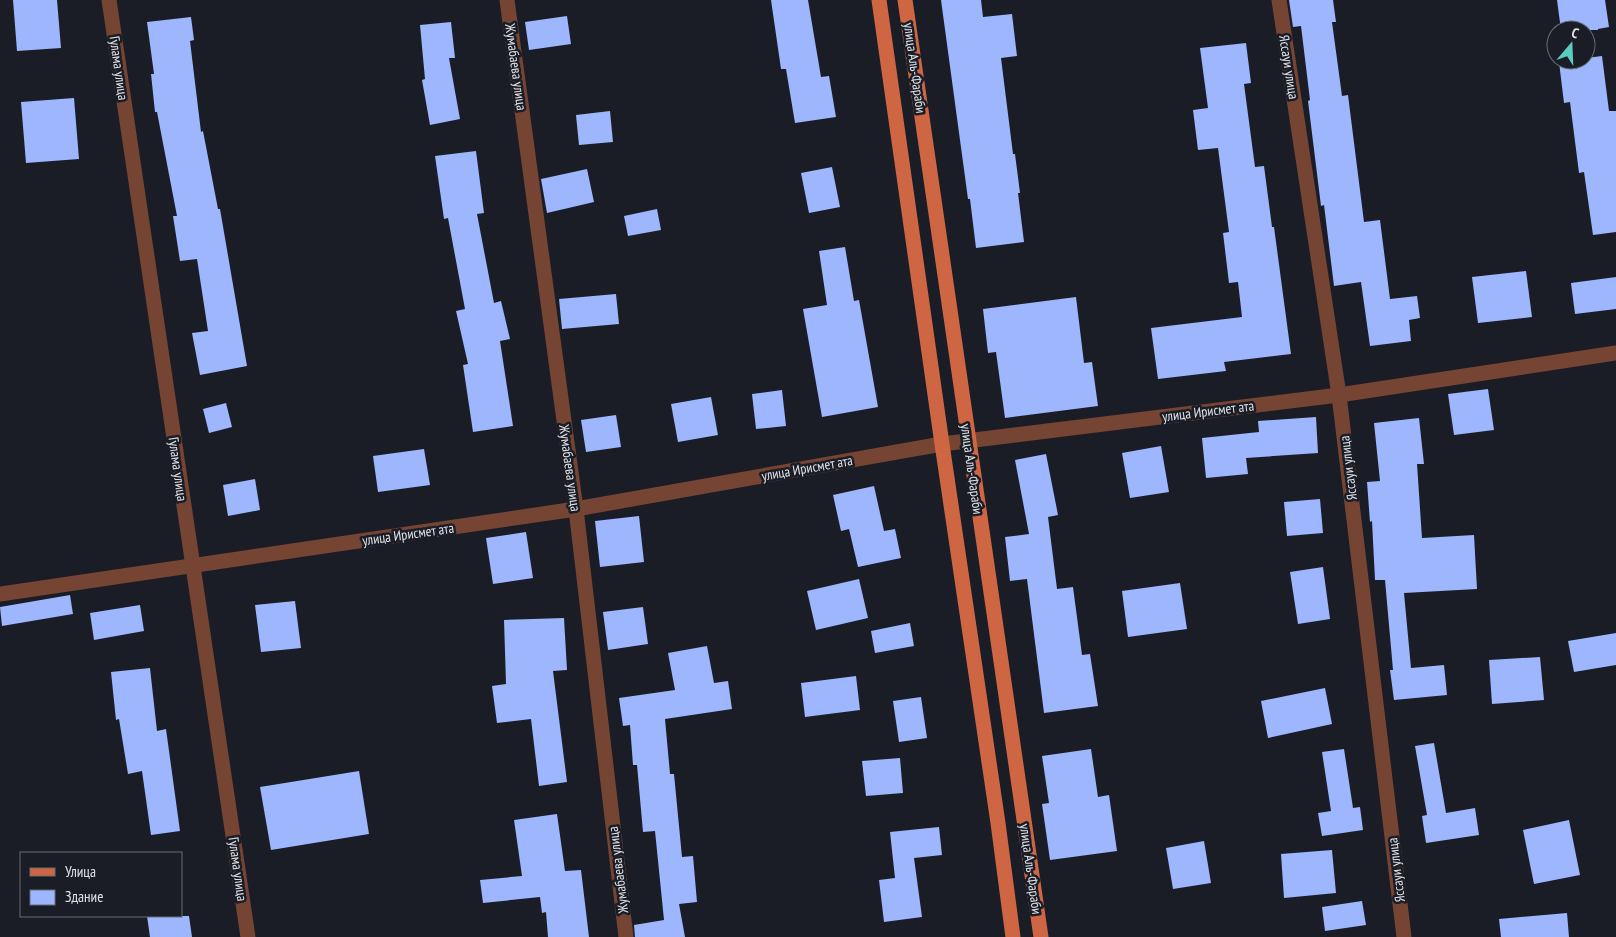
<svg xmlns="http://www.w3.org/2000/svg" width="1616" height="937" font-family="'PT Sans Narrow',sans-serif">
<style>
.building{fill:#9db6fe}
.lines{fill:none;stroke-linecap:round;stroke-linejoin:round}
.minor{stroke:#764433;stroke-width:15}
.primary{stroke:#cf6643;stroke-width:15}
.labels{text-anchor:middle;stroke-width:5;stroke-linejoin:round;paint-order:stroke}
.street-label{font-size:14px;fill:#e0e2e8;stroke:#1a1d26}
</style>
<rect width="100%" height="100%" fill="#1a1d26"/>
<g class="building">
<path d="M13,0H57L61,48L17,51Z"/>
<path d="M771,0H808L821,77L829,76L836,117L795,123L786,69H781Z"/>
<path d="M941,0H981L983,17L1012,14L1017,56L1001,58L1013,154H1015L1020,193H1018L1024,242L976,248L970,199H968Z"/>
<path d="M1289,0H1333L1336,22H1332L1342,96L1348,95L1364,222L1380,220L1390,299L1417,296L1420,318L1409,320L1411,341L1370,346L1361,282L1334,286L1324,205L1321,206L1308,101L1310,100L1301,26L1293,27Z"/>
<path d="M1557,0H1605L1609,27L1598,29V30H1561Z"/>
<path d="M567,16L571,44L529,50L525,22Z"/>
<path d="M191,17L194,40L190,41L201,132L203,131L218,209H220L247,366L200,375L192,333L208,331L197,259L180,261L173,216H177L157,112H155L151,74H154L147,22Z"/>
<path d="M451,22L455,58H449L460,119L430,125L422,80L425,79L420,25Z"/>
<path d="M1246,43L1251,83L1244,84L1255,167L1264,166L1272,227H1274L1291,354L1224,362L1226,371L1158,379L1151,328L1242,317L1238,282L1229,283L1223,233L1229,232L1218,148L1198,150L1193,110L1208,108L1200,48Z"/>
<path d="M1602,56L1609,111H1616V232L1593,235L1584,172L1579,173L1570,102L1564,103L1559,62L1586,60V58Z"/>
<path d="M74,98L79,159L26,163L21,102Z"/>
<path d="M610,111L613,142L579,145L576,115Z"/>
<path d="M476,151L484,213L477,214L494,303L501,301L510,339L500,341L513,426L473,432L463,365L468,364L456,311L465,309L448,218L444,219L435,156Z"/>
<path d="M832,167L840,207L809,213L801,173Z"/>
<path d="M587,169L594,202L547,213L541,179Z"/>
<path d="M657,209L661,230L628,236L624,216Z"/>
<path d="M845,247L854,301L859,300L878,407L822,417L803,309L827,305L819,251Z"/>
<path d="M1526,271L1532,317L1478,323L1472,277Z"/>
<path d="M1616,277V309L1575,314L1571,283Z"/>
<path d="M616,294L619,324L562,329L559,299Z"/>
<path d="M1076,297L1084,363L1092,362L1098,406L1005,418L996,352L988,353L983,309Z"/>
<path d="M1488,389L1494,430L1454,435L1448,394Z"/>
<path d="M782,390L786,426L756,429L752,394Z"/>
<path d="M711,397L718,435L678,442L671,404Z"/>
<path d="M226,403L232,427L209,433L203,409Z"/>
<path d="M616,415L621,447L586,452L581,420Z"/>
<path d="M1316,417L1318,453L1246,458L1248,474L1206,478L1202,438L1259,432L1258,421Z"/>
<path d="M1419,418L1424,464H1417L1422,538L1474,535L1477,589L1404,593L1411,668L1444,665L1447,695L1394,700L1390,670H1393L1385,580H1375L1372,521L1370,522L1367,482L1380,481L1374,423Z"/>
<path d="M1161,446L1169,492L1130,498L1122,453Z"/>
<path d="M424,449L430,485L378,492L373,456Z"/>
<path d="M1046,454L1058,515L1048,517L1057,589L1073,587L1082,655L1090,654L1098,706L1044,713L1027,579L1010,581L1005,537L1029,534L1015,460Z"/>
<path d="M255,479L260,510L228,516L223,485Z"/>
<path d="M874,486L884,531L895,529L901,558L858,567L849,529L841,531L833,495Z"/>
<path d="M1320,499L1323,533L1287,536L1284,502Z"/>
<path d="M639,516L644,562L600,567L595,521Z"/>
<path d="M526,532L533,578L493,584L486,538Z"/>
<path d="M1323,567L1330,619L1298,624L1290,572Z"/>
<path d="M859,579L868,618L816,630L807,591Z"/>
<path d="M1180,583L1187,629L1128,637L1122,591Z"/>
<path d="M70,595L73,614L2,626L0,607Z"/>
<path d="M295,601L301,648L261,652L255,605Z"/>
<path d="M140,605L144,631L94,640L90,613Z"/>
<path d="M643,607L648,644L608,650L603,612Z"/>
<path d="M564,618L567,670L553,671L567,782L539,786L531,719L497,723L492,686L506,684L504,620Z"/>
<path d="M910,623L914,646L875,653L871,631Z"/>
<path d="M1616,633V665L1574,672L1568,641Z"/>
<path d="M707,646L714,683L728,681L732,709L665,719L670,774H674L682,857L693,856L697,902L679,904L685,937H635L634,925L664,920L655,831L643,832L637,765H633L630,725L623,726L619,698L675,690L668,653Z"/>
<path d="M1540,657L1544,700L1492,704L1489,660Z"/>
<path d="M150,668L157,731L166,729L180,831L151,835L142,771L128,774L119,719L116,720L111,672Z"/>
<path d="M856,676L860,710L805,717L801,683Z"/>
<path d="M1325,688L1332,724L1268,738L1261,701Z"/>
<path d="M921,697L927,738L899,742L893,701Z"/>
<path d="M1434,743L1446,813L1475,808L1479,835L1426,843L1422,816L1427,815L1415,746Z"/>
<path d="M1091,749L1098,797L1109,795L1117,851L1050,860L1042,804L1049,803L1042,756Z"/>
<path d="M1344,749L1353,808L1360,807L1363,830L1322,836L1318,813L1331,811L1322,752Z"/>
<path d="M900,758L903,793L866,796L862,761Z"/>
<path d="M359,771L369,834L271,850L260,787Z"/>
<path d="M557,814L565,871L581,870L589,937H548L546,912L542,913L540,897L483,903L480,880L522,876L514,820Z"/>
<path d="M1569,820L1580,875L1534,884L1523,830Z"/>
<path d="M939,827L942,855L914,858L922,917L884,922L879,880L895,878L890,832Z"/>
<path d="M1204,841L1211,883L1173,889L1166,848Z"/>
<path d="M1332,850L1336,893L1284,898L1281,854Z"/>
<path d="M1362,901L1366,925L1325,931L1322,907Z"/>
<path d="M1567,913L1569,937H1501L1499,919Z"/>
<path d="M147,916H189L192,937H150Z"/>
</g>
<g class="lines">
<g class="minor">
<path d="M109,0L248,937"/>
<path d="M507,0L576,509L626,937"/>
<path d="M1279,0L1339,395L1404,937"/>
<path d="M0,594L576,509L942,444L1339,395L1616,353"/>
</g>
<g class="primary">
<path d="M879,0L942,444L998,823L1013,937"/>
<path d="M905,0L1041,937"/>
</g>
</g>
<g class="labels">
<g class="street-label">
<text transform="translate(516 67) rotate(82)" y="5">Жумабаева улица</text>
<text transform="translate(1289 67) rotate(81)" y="5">Яссауи улица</text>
<text transform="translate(119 68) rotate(82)" y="5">Гулама улица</text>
<text transform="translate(915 68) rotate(82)" y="5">улица Аль-Фараби</text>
<text transform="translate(1208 411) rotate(-7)" y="5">улица Ирисмет ата</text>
<text transform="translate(570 468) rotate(82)" y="5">Жумабаева улица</text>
<text transform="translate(807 468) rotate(-10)" y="5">улица Ирисмет ата</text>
<text transform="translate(1348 468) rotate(-97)" y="5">Яссауи улица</text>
<text transform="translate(178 469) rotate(82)" y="5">Гулама улица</text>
<text transform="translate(972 469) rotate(82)" y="5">улица Аль-Фараби</text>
<text transform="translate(408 534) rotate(-8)" y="5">улица Ирисмет ата</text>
<text transform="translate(238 869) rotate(82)" y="5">Гулама улица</text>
<text transform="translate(1031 869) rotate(82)" y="5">улица Аль-Фараби</text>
<text transform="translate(618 870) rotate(-97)" y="5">Жумабаева улица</text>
<text transform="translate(1396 870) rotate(-97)" y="5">Яссауи улица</text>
</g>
</g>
<rect x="20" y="852" width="162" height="65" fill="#1a1d26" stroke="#696c74"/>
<rect x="30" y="868" width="25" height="8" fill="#cf6643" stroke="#696c74"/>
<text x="65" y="877" font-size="15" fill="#e0e2e8">Улица</text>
<rect x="30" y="890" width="25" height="15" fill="#9db6fe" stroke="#696c74"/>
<text x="65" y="902" font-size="15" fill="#e0e2e8">Здание</text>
<g transform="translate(1571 45) rotate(19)"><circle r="24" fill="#1a1d26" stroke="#696c74"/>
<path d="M0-4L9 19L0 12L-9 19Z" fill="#59cebe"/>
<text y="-8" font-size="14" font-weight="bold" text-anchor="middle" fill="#e0e2e8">С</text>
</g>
</svg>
